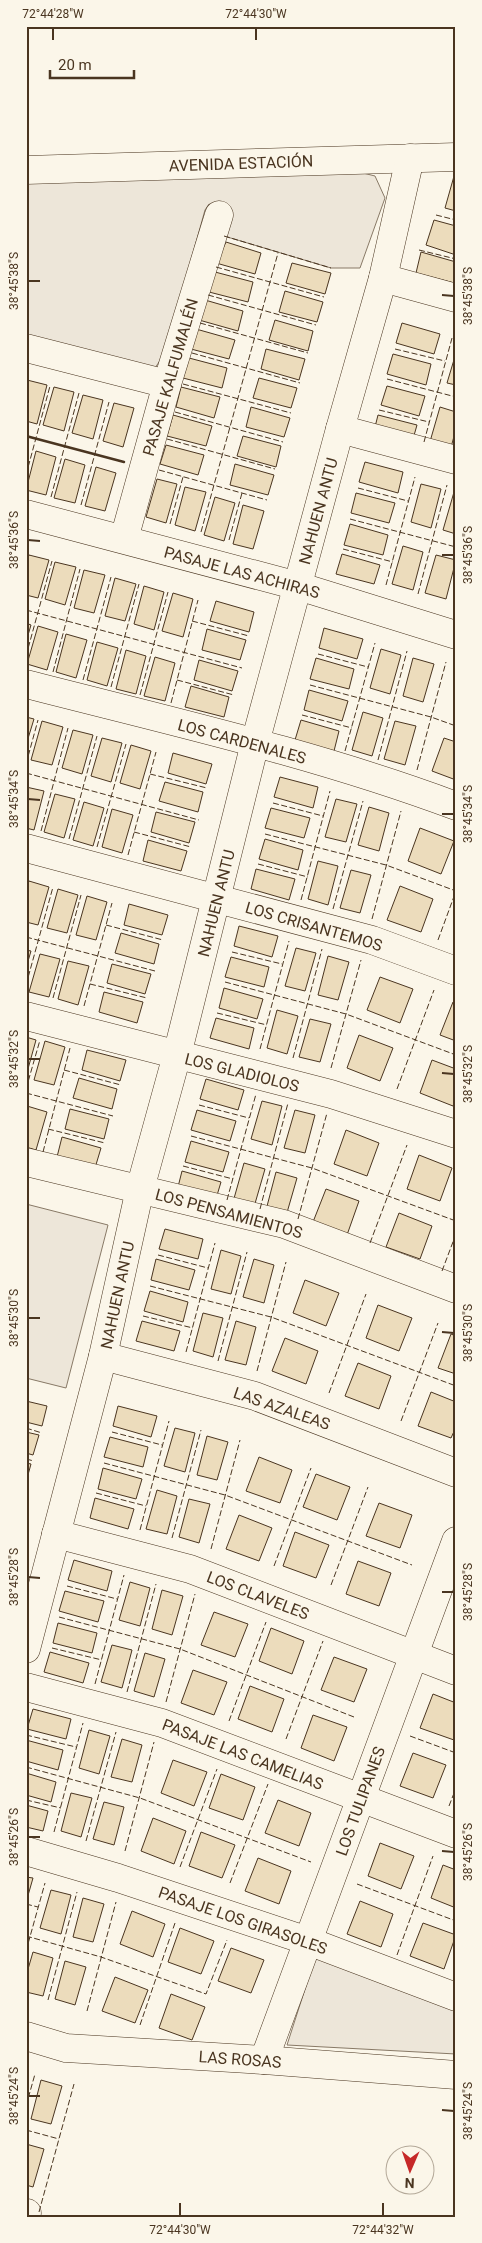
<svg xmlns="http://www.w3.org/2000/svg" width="482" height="2243" font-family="Roboto,sans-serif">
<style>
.green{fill:#ede6d9;stroke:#887966}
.building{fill:#ecdcbc;stroke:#4a3520}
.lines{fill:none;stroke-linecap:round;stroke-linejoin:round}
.minor-casing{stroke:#4a3520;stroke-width:29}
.minor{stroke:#fbf6e9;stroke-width:28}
.fence{stroke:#4a3520;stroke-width:1;stroke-dasharray:6 2.5;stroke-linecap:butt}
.wall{stroke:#4a3520;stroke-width:2.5}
.ticks{fill:none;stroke:#4a3520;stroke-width:2}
.labels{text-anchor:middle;stroke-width:4;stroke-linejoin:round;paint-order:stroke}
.street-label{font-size:16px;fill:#4a3520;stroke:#fbf6e9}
.neatline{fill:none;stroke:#4a3520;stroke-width:2}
.ticks-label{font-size:12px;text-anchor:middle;fill:#4a3520}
</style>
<rect width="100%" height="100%" fill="#fbf6e9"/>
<g class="green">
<path d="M359,172L375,176L385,198L360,268H331L224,236L229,214L209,204L205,210L165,353L153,371L26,340V180Z"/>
<path d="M26,1204L108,1225L66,1388L26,1378Z"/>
<path d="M316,1955L456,2007V2054L287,2045Z"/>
</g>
<g class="building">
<path d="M456,169V211L445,208Z"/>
<path d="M434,220L456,226V255L426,245Z"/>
<path d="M226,242L261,253L255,274L216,263Z"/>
<path d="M421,252L456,262L454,283L416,273Z"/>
<path d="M292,263L331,273L325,294L286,283Z"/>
<path d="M215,272L253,282L248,302L209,292Z"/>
<path d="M285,291L323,302L317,322L279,312Z"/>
<path d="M205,300L243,311L238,331L199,320Z"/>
<path d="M275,320L313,331L308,351L269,340Z"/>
<path d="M402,323L440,334L434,354L396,343Z"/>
<path d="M196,329L235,340L229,359L191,349Z"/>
<path d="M266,349L305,359L299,380L261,369Z"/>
<path d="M456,353V385L447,383Z"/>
<path d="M393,354L431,364L426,385L387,374Z"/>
<path d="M189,358L227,368L222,388L183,378Z"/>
<path d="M259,378L297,388L291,408L253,398Z"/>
<path d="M27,380L47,385L37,424L26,421Z"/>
<path d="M387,386L425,396L419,416L381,405Z"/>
<path d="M54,387L74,392L64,431L43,425Z"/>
<path d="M181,387L220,397L214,418L176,407Z"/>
<path d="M83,395L103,400L93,439L72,433Z"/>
<path d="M114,403L134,408L123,447L103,441Z"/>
<path d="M251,407L290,418L284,437L246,427Z"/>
<path d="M440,407L456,412V429L450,451L429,445Z"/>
<path d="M173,415L212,426L206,446L167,436Z"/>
<path d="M378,415L417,425L411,446L373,435Z"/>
<path d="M243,436L281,446L276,467L237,456Z"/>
<path d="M166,445L204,455L198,475L160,464Z"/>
<path d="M36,451L56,457L46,495L26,490Z"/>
<path d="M65,459L85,465L75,503L54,498Z"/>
<path d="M365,462L403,472L398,493L359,482Z"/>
<path d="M235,464L274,475L268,495L230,485Z"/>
<path d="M96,467L116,473L105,511L85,506Z"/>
<path d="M157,479L177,484L166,523L146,517Z"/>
<path d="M421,484L441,489L431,528L411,522Z"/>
<path d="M185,487L206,492L195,531L175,525Z"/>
<path d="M454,492L456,493V534L443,530Z"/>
<path d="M356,493L395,503L389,523L351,513Z"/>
<path d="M215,497L235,503L224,541L204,535Z"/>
<path d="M243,505L264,511L253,549L233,544Z"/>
<path d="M350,524L388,535L383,555L344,545Z"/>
<path d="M403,546L423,552L413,590L392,584Z"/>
<path d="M342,554L380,565L374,584L336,574Z"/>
<path d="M29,555L49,560L38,598L26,595V564Z"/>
<path d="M436,555L456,560L446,599L425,593Z"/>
<path d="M55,562L76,567L65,605L45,599Z"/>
<path d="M84,570L105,575L94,613L74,608Z"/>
<path d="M115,578L136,584L125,621L105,616Z"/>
<path d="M144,586L164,592L154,630L134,624Z"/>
<path d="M173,593L193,599L183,637L162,631Z"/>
<path d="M216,601L254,612L249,632L210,621Z"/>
<path d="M26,623L31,625L26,642Z"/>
<path d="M38,626L58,632L47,670L27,664Z"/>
<path d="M324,628L363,639L357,659L319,648Z"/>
<path d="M207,629L246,640L240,660L202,650Z"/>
<path d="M66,634L87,640L76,678L56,672Z"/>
<path d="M97,642L118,648L107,686L87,680Z"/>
<path d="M381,649L401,655L390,694L370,688Z"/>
<path d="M126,650L146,656L136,694L116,689Z"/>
<path d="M155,657L175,663L165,701L144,696Z"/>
<path d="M316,658L354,669L349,689L310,679Z"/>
<path d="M413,658L434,664L423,702L403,696Z"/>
<path d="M199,660L238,671L232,691L194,680Z"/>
<path d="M191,686L229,697L224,717L185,707Z"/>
<path d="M309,690L348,701L342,721L304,710Z"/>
<path d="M363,712L383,718L372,756L352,750Z"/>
<path d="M26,717L34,719L26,745Z"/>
<path d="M301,720L339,731L334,751L295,740Z"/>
<path d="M42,721L63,727L52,765L31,760Z"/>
<path d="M395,721L416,726L405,765L384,759Z"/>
<path d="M73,730L93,735L82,774L62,768Z"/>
<path d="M102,738L122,743L111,782L91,776Z"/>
<path d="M444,738L456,742V780L432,771Z"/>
<path d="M131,745L151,751L140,789L120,783Z"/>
<path d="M173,753L212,764L206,784L168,773Z"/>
<path d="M280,777L318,787L313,808L274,797Z"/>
<path d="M165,782L203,792L198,812L159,801Z"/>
<path d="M26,787L44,791L34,830L26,828Z"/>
<path d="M55,794L75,799L64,838L44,832Z"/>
<path d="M336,799L357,804L346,842L325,837Z"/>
<path d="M84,802L104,808L93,846L73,840Z"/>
<path d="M369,807L389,813L379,851L358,845Z"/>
<path d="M271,808L310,818L304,838L265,828Z"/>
<path d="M112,809L133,815L122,853L102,847Z"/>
<path d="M156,812L195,822L189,843L151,832Z"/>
<path d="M420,828L454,841L441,874L408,861Z"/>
<path d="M265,839L303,850L298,870L259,859Z"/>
<path d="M148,840L187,851L181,871L143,861Z"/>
<path d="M318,861L338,866L328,905L308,899Z"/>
<path d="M256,869L295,879L289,900L251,889Z"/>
<path d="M351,870L371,875L360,913L340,908Z"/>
<path d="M29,881L49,887L38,925L26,922V890Z"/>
<path d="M400,886L433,899L421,932L387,920Z"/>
<path d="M58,889L78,895L67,933L47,928Z"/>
<path d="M87,896L107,902L96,940L76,935Z"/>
<path d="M129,904L168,915L162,935L124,925Z"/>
<path d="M239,926L278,936L272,957L234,946Z"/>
<path d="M121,933L159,944L154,964L115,953Z"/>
<path d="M296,948L316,953L305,991L285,986Z"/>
<path d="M26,950L31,951L26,968Z"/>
<path d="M40,954L60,959L49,997L29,992Z"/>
<path d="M328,956L349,962L338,1000L318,995Z"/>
<path d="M231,957L269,967L264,987L225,977Z"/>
<path d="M68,961L89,966L78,1005L58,999Z"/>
<path d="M112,964L151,974L145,994L107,983Z"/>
<path d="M380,977L413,989L400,1023L367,1010Z"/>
<path d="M224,988L263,999L257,1019L219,1008Z"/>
<path d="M104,992L143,1002L137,1023L99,1012Z"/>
<path d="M453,1002L456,1003V1041L440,1035Z"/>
<path d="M277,1010L298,1016L287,1054L267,1048Z"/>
<path d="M216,1018L254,1028L249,1049L210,1038Z"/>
<path d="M310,1019L331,1024L320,1062L299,1057Z"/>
<path d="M359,1035L393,1048L380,1081L347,1068Z"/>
<path d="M26,1037L36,1040L26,1076Z"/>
<path d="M45,1041L65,1047L54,1085L34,1080Z"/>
<path d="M87,1050L126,1060L120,1081L82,1070Z"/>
<path d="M432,1060L456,1069V1099L453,1106L420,1093Z"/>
<path d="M79,1078L117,1089L112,1109L73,1098Z"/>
<path d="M206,1079L244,1090L238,1110L200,1099Z"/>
<path d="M262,1101L282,1106L272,1145L251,1139Z"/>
<path d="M27,1106L47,1112L36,1150L26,1147Z"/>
<path d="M70,1109L109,1119L104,1139L65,1129Z"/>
<path d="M197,1110L236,1121L230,1141L191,1130Z"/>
<path d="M295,1110L315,1115L305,1153L284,1148Z"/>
<path d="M346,1130L379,1143L367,1176L334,1164Z"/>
<path d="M62,1137L101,1148L95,1168L57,1157Z"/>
<path d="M191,1141L229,1152L223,1172L185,1162Z"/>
<path d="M419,1155L452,1168L440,1201L407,1189Z"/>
<path d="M244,1163L265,1169L254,1207L233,1202Z"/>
<path d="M182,1171L221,1182L215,1202L177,1191Z"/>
<path d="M276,1172L297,1178L286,1216L266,1210Z"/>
<path d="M326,1189L359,1201L347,1235L313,1222Z"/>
<path d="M399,1213L432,1226L420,1259L386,1247Z"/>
<path d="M165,1229L203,1239L198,1259L159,1249Z"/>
<path d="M221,1250L241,1256L231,1294L211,1289Z"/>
<path d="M156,1259L195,1270L189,1290L151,1280Z"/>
<path d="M254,1259L274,1265L264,1303L243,1297Z"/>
<path d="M305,1280L339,1293L326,1326L293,1313Z"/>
<path d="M150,1291L188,1302L183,1322L144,1311Z"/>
<path d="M378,1305L412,1318L399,1351L366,1338Z"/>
<path d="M203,1313L223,1318L213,1357L193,1351Z"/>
<path d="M142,1321L180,1331L174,1351L136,1341Z"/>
<path d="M236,1321L256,1327L246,1365L225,1360Z"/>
<path d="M451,1334L456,1336V1374L438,1368Z"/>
<path d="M285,1338L318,1351L306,1384L272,1371Z"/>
<path d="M358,1363L391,1376L379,1409L345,1396Z"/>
<path d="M431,1392L456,1402V1427L451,1438L418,1426Z"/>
<path d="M26,1401L47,1406L42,1426L26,1422Z"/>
<path d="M118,1406L157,1416L151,1437L113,1426Z"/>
<path d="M175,1428L195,1433L185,1472L164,1466Z"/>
<path d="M26,1432L39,1435L33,1455L26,1453Z"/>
<path d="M207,1436L228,1442L217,1480L197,1475Z"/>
<path d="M110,1437L148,1447L143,1467L104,1457Z"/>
<path d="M259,1457L292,1470L280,1503L246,1491Z"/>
<path d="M26,1463L31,1464L26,1482Z"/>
<path d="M103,1468L142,1479L136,1499L98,1489Z"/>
<path d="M316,1474L350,1487L337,1520L303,1507Z"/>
<path d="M157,1490L177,1496L167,1534L146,1529Z"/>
<path d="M95,1498L134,1509L128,1529L90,1518Z"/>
<path d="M189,1499L210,1504L199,1543L179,1537Z"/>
<path d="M379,1503L412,1515L400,1548L366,1536Z"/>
<path d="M239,1515L272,1528L259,1561L226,1549Z"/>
<path d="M295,1532L329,1545L316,1578L283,1566Z"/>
<path d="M74,1560L112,1571L107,1591L68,1580Z"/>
<path d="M358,1561L391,1573L379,1606L346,1594Z"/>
<path d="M130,1582L150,1588L140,1626L119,1620Z"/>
<path d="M162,1590L183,1596L172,1635L152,1629Z"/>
<path d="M65,1591L104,1601L98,1622L59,1611Z"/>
<path d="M214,1612L248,1624L235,1657L201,1645Z"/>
<path d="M58,1623L97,1633L92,1653L53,1643Z"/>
<path d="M271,1628L304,1641L292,1674L259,1661Z"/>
<path d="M112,1645L132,1650L122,1688L101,1682Z"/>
<path d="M50,1652L89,1663L83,1683L44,1672Z"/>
<path d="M145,1653L165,1659L154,1697L134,1691Z"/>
<path d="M334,1657L367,1669L354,1702L321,1690Z"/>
<path d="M193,1670L227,1682L214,1715L181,1703Z"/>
<path d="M250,1686L284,1699L272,1732L238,1719Z"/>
<path d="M433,1694L456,1703L454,1740L420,1728Z"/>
<path d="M33,1709L71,1719L66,1739L27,1729Z"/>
<path d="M313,1715L347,1727L334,1761L301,1748Z"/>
<path d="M89,1730L110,1736L99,1774L79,1768Z"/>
<path d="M122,1739L142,1745L132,1782L111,1777Z"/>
<path d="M26,1740L63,1750L58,1770L26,1761Z"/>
<path d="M413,1753L446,1765L433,1798L400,1786Z"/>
<path d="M173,1760L207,1772L194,1806L161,1793Z"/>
<path d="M26,1773L56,1782L51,1802L26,1795Z"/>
<path d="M221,1774L255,1787L243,1820L209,1808Z"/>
<path d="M71,1793L92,1798L81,1837L61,1831Z"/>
<path d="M278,1800L311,1813L299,1846L265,1833Z"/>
<path d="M104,1802L124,1807L114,1845L93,1839Z"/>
<path d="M26,1805L48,1811L43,1831L26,1827Z"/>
<path d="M153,1818L186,1831L174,1864L141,1851Z"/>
<path d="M201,1832L235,1845L222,1878L189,1866Z"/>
<path d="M380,1843L414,1856L401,1889L368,1876Z"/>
<path d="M258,1858L291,1871L279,1904L245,1891Z"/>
<path d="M443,1865L456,1870V1908L431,1898Z"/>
<path d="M26,1877L33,1878L27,1899L26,1898Z"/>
<path d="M51,1890L71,1895L61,1934L40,1928Z"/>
<path d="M83,1898L104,1904L93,1942L73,1937Z"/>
<path d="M360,1901L393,1914L381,1947L347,1934Z"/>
<path d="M132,1911L165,1924L153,1957L120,1944Z"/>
<path d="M423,1923L456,1935L444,1969L410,1956Z"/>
<path d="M180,1928L214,1941L201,1974L168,1962Z"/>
<path d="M231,1948L264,1960L251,1993L218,1981Z"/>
<path d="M33,1952L53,1958L43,1996L26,1992V1976Z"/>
<path d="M65,1961L86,1967L75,2005L55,1999Z"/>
<path d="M115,1977L148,1990L135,2023L102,2011Z"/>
<path d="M171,1994L205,2007L192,2040L159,2028Z"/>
<path d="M41,2080L62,2086L51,2124L31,2119Z"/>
<path d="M26,2144L44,2149L33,2187L26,2185Z"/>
</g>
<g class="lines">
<defs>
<g id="minor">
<path d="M26,170L456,157"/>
<path d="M383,278L456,298"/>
<path d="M26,348L167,384"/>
<path d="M340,429L456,460"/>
<path d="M26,514L298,586L456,635"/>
<path d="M124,539L167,384L219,215"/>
<path d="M26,684C170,721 317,754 456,806"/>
<path d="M26,848L372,940L456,971"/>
<path d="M26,1016L331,1094L456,1134"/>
<path d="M26,1162L284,1224L456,1289"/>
<path d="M103,1356L255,1396L456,1473"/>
<path d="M56,1534L190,1569L456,1671"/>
<path d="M26,1649L103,1356L140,1189L177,1055L255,743L340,429L383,278L410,158"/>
<path d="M26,1687L162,1723L456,1834"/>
<path d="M26,1851L118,1878L308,1941L456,1997"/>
<path d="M26,2036L66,2048L264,2060L456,2075"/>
<path d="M264,2060L456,1541"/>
<path d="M26,2213H27"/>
</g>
</defs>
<use href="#minor" class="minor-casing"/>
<use href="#minor" class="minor"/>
<g class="fence">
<path d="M436,215L456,220"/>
<path d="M224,236L331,268"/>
<path d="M419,250L456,259"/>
<path d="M216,267L324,297"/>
<path d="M208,295L316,325"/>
<path d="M200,323L308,353"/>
<path d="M395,349L445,361"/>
<path d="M192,353L300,383"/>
<path d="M387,379L456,397"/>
<path d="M183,384L291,413"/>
<path d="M379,410L429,422"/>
<path d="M175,412L283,442"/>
<path d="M167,439L275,469"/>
<path d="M424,442L452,338"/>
<path d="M159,470L267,500"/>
<path d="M26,475L50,386"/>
<path d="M358,488L408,501"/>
<path d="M51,497L79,393"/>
<path d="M81,505L109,402"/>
<path d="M350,519L456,547"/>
<path d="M170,524L183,477"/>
<path d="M201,532L278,253"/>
<path d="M229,540L242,493"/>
<path d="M343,549L393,562"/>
<path d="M386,585L415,477"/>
<path d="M418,594L447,485"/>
<path d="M26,610L242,668"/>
<path d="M192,621L249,636"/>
<path d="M318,654L368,667"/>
<path d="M26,656L52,561"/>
<path d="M53,672L80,569"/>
<path d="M83,680L111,577"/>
<path d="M177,680L234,695"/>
<path d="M310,685L431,717L456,726"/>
<path d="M111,687L139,584"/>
<path d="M140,695L168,592"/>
<path d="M171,703L198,600"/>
<path d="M302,715L352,728"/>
<path d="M345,751L375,643"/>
<path d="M378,760L407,651"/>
<path d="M26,764L38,720"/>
<path d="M417,770L446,662"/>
<path d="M26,773L199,820"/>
<path d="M150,774L207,788"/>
<path d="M273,803L323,816"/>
<path d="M41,831L68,728"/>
<path d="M134,832L191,847"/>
<path d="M265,834L386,865L456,891"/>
<path d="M69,839L97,736"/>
<path d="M97,847L126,744"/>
<path d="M128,855L156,752"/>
<path d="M258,864L308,877"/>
<path d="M301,900L330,791"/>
<path d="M333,909L363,801"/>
<path d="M372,919L401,811"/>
<path d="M106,925L163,940"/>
<path d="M26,937L155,971"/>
<path d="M438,940L456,891"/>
<path d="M232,952L282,964"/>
<path d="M225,982L346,1014L456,1055"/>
<path d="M90,984L147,998"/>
<path d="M26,985L53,887"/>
<path d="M53,998L81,895"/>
<path d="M84,1006L112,903"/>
<path d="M217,1013L267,1025"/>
<path d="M260,1049L289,941"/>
<path d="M293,1058L322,949"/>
<path d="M331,1068L361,960"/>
<path d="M64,1070L121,1085"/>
<path d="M26,1089L40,1040"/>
<path d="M397,1089L434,990"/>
<path d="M26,1093L113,1116"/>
<path d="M199,1105L249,1118"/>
<path d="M48,1129L105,1143"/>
<path d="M191,1136L312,1168L456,1221"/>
<path d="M43,1152L70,1048"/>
<path d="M183,1166L233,1179"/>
<path d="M227,1200L256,1094"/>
<path d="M260,1209L288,1103"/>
<path d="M298,1219L327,1113"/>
<path d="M370,1243L407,1145"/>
<path d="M158,1255L208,1268"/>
<path d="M442,1271L456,1234"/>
<path d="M150,1286L271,1317L456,1386"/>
<path d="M143,1316L193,1328"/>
<path d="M186,1352L215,1243"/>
<path d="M218,1361L247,1252"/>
<path d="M257,1371L286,1262"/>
<path d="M329,1393L366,1294"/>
<path d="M401,1421L438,1323"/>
<path d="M26,1428L42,1433"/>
<path d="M112,1432L162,1445"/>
<path d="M26,1459L34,1461"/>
<path d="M104,1463L225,1495L412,1565"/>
<path d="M96,1493L146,1506"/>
<path d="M140,1530L169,1421"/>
<path d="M172,1538L201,1430"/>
<path d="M211,1549L240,1440"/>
<path d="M274,1566L311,1468"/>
<path d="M331,1585L368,1487"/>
<path d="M67,1586L117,1599"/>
<path d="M59,1617L180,1649L354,1717"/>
<path d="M52,1648L102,1660"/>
<path d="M95,1684L124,1575"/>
<path d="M127,1692L156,1584"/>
<path d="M166,1702L195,1594"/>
<path d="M229,1721L266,1622"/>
<path d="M26,1735L76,1747"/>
<path d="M410,1736L456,1753"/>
<path d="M286,1739L323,1641"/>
<path d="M26,1767L140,1798L311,1862"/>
<path d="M26,1800L61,1808"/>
<path d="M449,1806L456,1788"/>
<path d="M54,1832L83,1723"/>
<path d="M86,1841L116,1732"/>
<path d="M125,1851L154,1742"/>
<path d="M180,1867L217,1769"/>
<path d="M230,1883L268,1784"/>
<path d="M357,1884L456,1921"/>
<path d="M26,1904L38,1907"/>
<path d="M26,1936L101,1957L206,1994L227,1940"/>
<path d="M26,1951L45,1883"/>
<path d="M397,1955L433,1856"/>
<path d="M454,1976L456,1970"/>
<path d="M48,2000L77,1892"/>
<path d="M87,2011L116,1902"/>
<path d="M140,2025L175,1923"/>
<path d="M26,2106L35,2074"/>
<path d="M26,2130L59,2139"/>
<path d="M39,2212L74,2084"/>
</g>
<path class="wall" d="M26,436L124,462"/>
</g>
<path class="ticks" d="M53,40V28M256,40V28M28,281H40M442,295L454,296M28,540L40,541M442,555H454M28,799L40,800M442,814H454M28,1059H40M442,1073L454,1074M28,1318H40M442,1332L454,1333M28,1577L40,1578M442,1592H454M28,1837H40M442,1851L454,1852M28,2096H40M442,2110L454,2111M180,2216V2203M383,2216V2203"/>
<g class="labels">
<g class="street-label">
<text transform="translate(241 163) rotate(-2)" y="6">AVENIDA ESTACIÓN</text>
<text transform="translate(170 377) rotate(-74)" y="6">PASAJE KALFUMALÉN</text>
<text transform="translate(318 511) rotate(-75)" y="6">NAHUEN ANTU</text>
<text transform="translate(242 572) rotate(15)" y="6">PASAJE LAS ACHIRAS</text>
<text transform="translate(242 741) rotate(15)" y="6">LOS CARDENALES</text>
<text transform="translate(216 903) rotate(-76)" y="6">NAHUEN ANTU</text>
<text transform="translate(314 926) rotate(16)" y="6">LOS CRISANTEMOS</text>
<text transform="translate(242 1072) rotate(14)" y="6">LOS GLADIOLOS</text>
<text transform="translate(229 1213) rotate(15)" y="6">LOS PENSAMIENTOS</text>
<text transform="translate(117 1295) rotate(-78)" y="6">NAHUEN ANTU</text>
<text transform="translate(282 1408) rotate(19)" y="6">LAS AZALEAS</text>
<text transform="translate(258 1595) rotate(21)" y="6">LOS CLAVELES</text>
<text transform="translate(243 1754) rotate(21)" y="6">PASAJE LAS CAMELIAS</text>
<text transform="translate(360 1801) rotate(-70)" y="6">LOS TULIPANES</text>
<text transform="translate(243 1920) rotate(19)" y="6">PASAJE LOS GIRASOLES</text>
<text transform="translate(240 2059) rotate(4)" y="6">LAS ROSAS</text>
</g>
</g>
<rect width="482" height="2243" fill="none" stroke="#fbf6e9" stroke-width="55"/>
<g transform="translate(410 2170) rotate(182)"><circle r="24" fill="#fbf6e9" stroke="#b4a999"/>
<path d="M0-4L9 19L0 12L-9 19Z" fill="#c62828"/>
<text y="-8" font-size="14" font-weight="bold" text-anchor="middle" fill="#4a3520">N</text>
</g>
<path d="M50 70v8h84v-8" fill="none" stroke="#4a3520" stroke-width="2.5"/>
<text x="58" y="70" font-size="15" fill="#4a3520" stroke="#fbf6e9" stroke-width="4" paint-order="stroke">20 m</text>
<rect x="28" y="28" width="426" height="2188" class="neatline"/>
<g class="ticks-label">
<text x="53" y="18">72°44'28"W</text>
<text x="256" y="18">72°44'30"W</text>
<text transform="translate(14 281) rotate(-90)" y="4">38°45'38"S</text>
<text transform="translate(468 296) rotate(-90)" y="4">38°45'38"S</text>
<text transform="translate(14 540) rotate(-90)" y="4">38°45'36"S</text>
<text transform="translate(468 555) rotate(-90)" y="4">38°45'36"S</text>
<text transform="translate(14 799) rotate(-90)" y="4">38°45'34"S</text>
<text transform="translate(468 814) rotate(-90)" y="4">38°45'34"S</text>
<text transform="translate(14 1059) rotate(-90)" y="4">38°45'32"S</text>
<text transform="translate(468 1074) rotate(-90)" y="4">38°45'32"S</text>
<text transform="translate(14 1318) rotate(-90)" y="4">38°45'30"S</text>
<text transform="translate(468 1333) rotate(-90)" y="4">38°45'30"S</text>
<text transform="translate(14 1577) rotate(-90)" y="4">38°45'28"S</text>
<text transform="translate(468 1592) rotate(-90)" y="4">38°45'28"S</text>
<text transform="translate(14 1837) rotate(-90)" y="4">38°45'26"S</text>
<text transform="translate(468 1852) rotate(-90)" y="4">38°45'26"S</text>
<text transform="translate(14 2096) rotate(-90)" y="4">38°45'24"S</text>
<text transform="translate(468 2111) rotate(-90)" y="4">38°45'24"S</text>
<text x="180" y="2234">72°44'30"W</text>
<text x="383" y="2234">72°44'32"W</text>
</g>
</svg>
